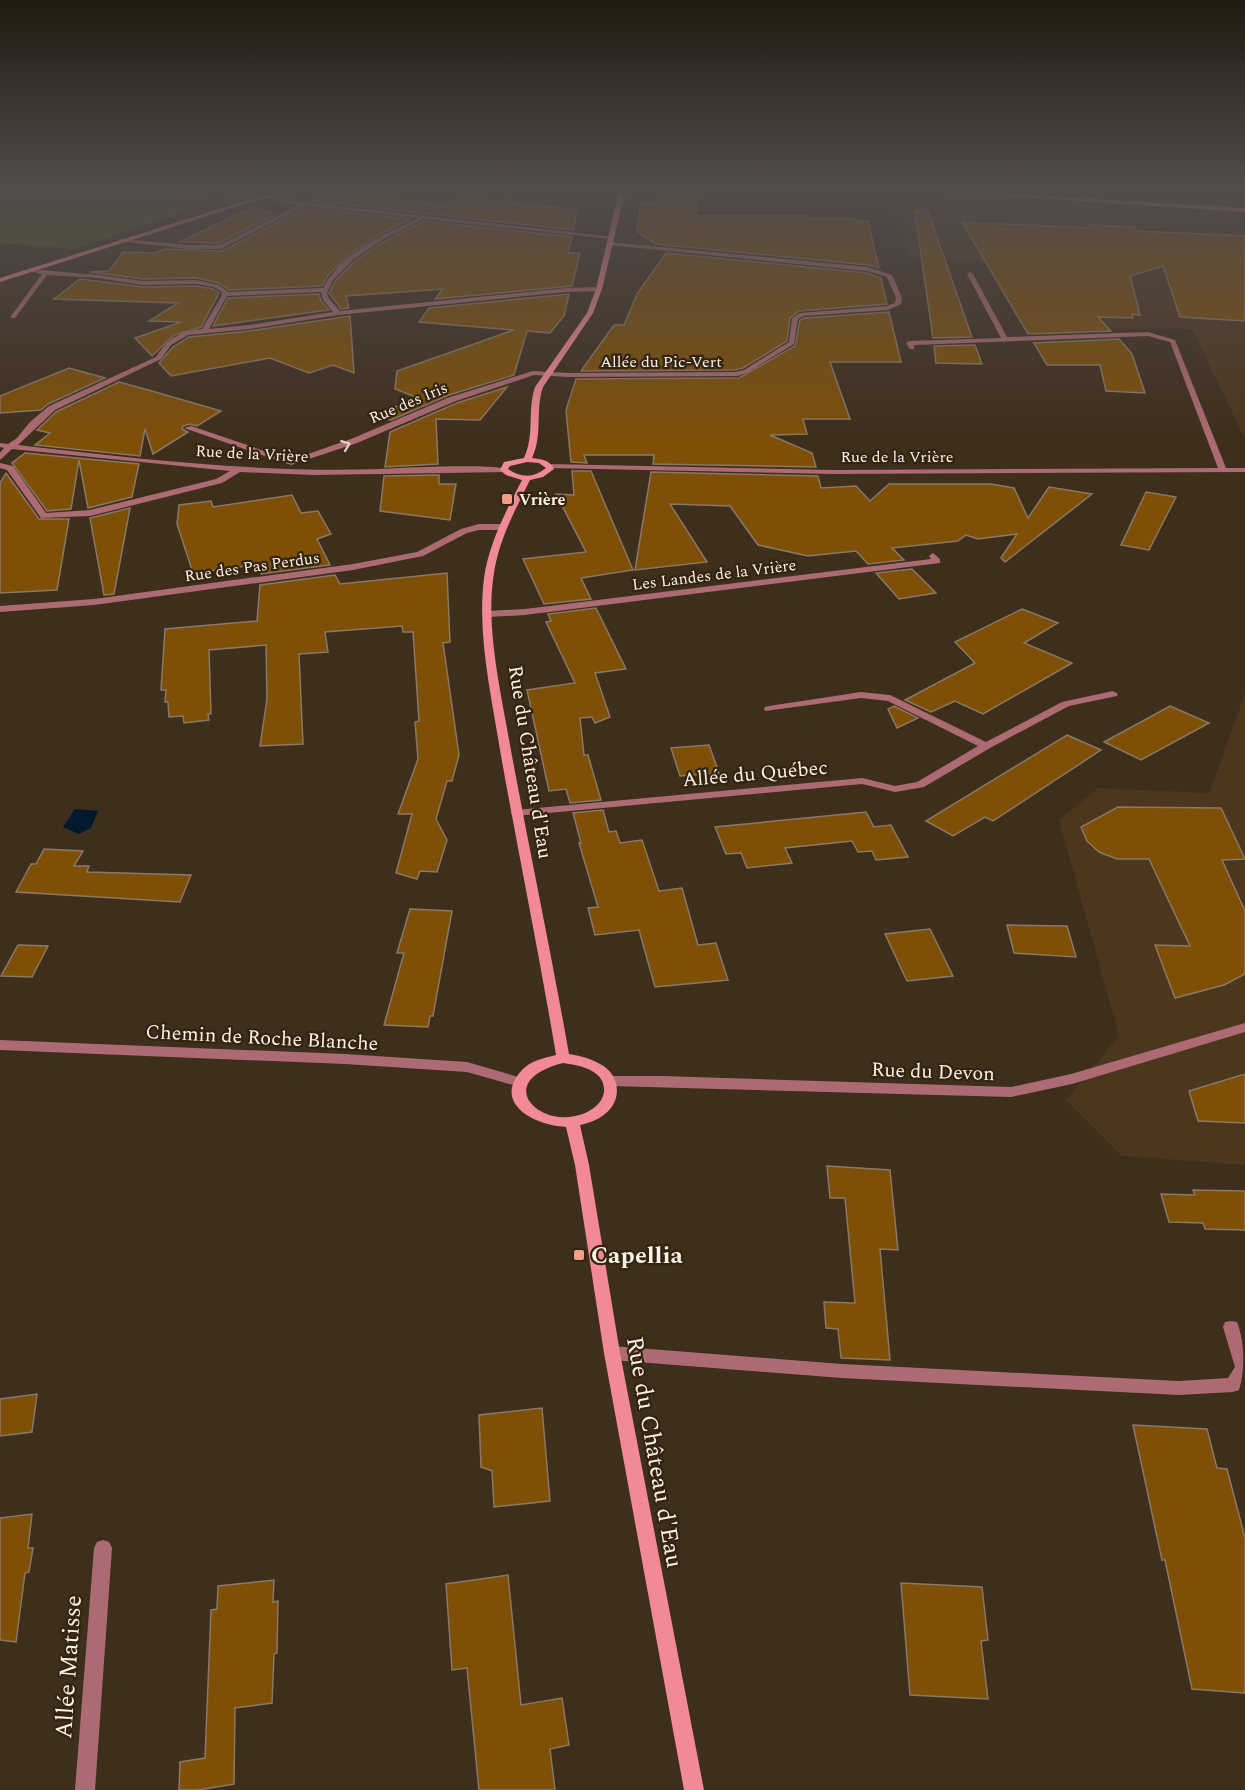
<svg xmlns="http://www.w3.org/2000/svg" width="1245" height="1790" font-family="Spectral,serif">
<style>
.built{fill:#4b361e}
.green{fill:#4c5217}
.water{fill:#01192c}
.building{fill:#7e4f07;stroke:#8b7864;stroke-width:1.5}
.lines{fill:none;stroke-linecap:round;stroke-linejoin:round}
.street{fill:#ac6b72;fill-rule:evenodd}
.secondary{fill:#f18a96;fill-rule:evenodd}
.oneway{stroke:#e5cac4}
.poi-dot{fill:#f49e8a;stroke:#332412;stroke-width:2}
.labels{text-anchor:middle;stroke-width:4.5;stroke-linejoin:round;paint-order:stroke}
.far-street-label{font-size:16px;fill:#fdf2e7;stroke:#332412}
.far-poi-label{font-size:16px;font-weight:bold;fill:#fdf2e7;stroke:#332412;text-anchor:start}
.street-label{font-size:20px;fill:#fdf2e7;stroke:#332412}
.near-poi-label{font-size:24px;font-weight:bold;fill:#fdf2e7;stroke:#332412;text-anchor:start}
.near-street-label{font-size:24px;fill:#fdf2e7;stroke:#332412}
</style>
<rect width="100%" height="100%" fill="#3e2e1c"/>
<g class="built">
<path d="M889,188L1245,210V439L1192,329L1069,328L1037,264L910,260Z"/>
<path d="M1245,694V1165L1122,1156L1066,1100L1119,1036L1059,820L1098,788L1209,793Z"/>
</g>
<path class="green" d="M0,188H266L243,195L215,191L172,203L189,210L74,249L0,243Z"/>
<path class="water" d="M75,809L98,811L91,828L79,834L63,827Z"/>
<g class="building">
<path d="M328,194L363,198L366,196L388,198L445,206L455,200H484L578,210L573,230L314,201Z"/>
<path d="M662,195H697L696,216L806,215V218L855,219V221H868L879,268L868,265L655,244L637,231L641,203H661Z"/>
<path d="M251,208L276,214L219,243L179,242Z"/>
<path d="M305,208L410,219L377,236L351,253L329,274L322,286L229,290L219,283L196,278L143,279L90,272L109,271L123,252L154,253L165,249L222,251Z"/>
<path d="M927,209L972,337L933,338L915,212Z"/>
<path d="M424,221L572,237L568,253H580L572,286L435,299L443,289L346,296L349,308L341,309L329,293L335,281L355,261L383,242Z"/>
<path d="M962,222L1089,228V225L1134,227L1136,231L1245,236V321L1180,317L1163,266L1130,276L1140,315L1132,314L1133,318L1098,317L1111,331L1028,334Z"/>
<path d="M666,253L867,273L881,278L887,304L799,311L790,318L787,341L743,368L735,370L581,371L614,325H624L637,294Z"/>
<path d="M80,279L143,287L196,286L213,289L219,293L201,327L174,335L152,356L135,338L181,322L149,321L178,303L54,299Z"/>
<path d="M319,294L321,301L329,310L213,326L228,298Z"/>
<path d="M569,294L564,316L550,333L527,331L514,375L449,395L391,420L375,418V413L421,399L395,389L397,371L514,330L419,322L429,308Z"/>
<path d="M889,312L901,362H830L850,419H803L807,434L770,435L812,453L816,467L653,464L654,455H584L587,463L571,462L566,410L576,379L739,378L795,346L800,320L804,318Z"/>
<path d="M350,316L354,373L333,365L309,373L270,358L171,376L159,363L173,347L189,337L249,331Z"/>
<path d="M1119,339L1132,354L1145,393L1106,391L1100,365H1047L1034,343Z"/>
<path d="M975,345L982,364L936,363L934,346Z"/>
<path d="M69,368L105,378L48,404L41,410L0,413V396Z"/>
<path d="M119,382L152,391L221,411L197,426L190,424L183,426L182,429L188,432L153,454L145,429L140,456L35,445L50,433L37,430L56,412Z"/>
<path d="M507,387L480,420L436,419L438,464L385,467L390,432L457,403Z"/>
<path d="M25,453L139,464L132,497L88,508L79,460L71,509L47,511L12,463Z"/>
<path d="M572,471H591L633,570L581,578L591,599L544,604L523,559L586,552L556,494L574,495Z"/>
<path d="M651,472L818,476L821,488L856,486L870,501L889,484H991L1014,488L1028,518L1049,487L1092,494L1005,562L1001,558L1017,534L978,539L966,535L958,541L892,548L904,560L868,564L856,551L808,556L758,545L730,506L670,504L707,562L635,570Z"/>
<path d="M6,473L39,519H69L57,590L0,593V483Z"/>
<path d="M439,475V484H456L450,520L380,511L384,476Z"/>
<path d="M1146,492L1176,497L1149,550L1121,545Z"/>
<path d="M292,495L301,513L318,511L331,534L317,539L330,565L261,574L262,564L193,573L177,524L179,505L211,501L213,507Z"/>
<path d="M130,508L114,594L104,595L90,518Z"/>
<path d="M912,569L936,593L899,599L876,573Z"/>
<path d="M447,573L450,642L443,643L459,755L452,781H447L436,819L447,840L437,872L420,871L417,879L396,873L412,814H398L418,759L415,722L419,721L413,632H403L402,626L325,632L328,652L299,654L303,744L260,746L267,699L266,645L209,650L211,714H208L209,720L184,723L183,716L169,717L168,702H165L166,690H161L165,629L257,621L260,585L335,575L340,584Z"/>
<path d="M596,608L626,669L595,673L610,717L595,723L592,717L580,718L584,755H588L601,800L570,803L566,789L549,791L527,690L575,683L546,622L551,621L548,614Z"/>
<path d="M1022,609L1058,623L1024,643L1072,663L983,714L955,701L931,712L905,700L975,663L955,642Z"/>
<path d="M894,706L918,718L897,728L888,709Z"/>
<path d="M1170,706L1209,723L1141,760L1104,742Z"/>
<path d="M1067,735L1101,750L993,821L985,817L953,836L926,821Z"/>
<path d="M709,745L719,773L680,776L671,748Z"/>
<path d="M1118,807L1221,808L1245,859L1222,860L1245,911V974L1224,985L1175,998L1155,945L1190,946L1149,859H1117L1099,852L1087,841L1081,827Z"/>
<path d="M603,810L609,832L616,831L620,843L642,840L659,891L682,888L698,945L716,943L728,980L655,987L639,930L595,935L588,908L598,907L579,843H581L573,813Z"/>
<path d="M866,812L874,827L891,825L908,857L876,860L872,851L858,852L852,841L785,848L792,863L747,868L741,853L726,854L715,827Z"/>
<path d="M44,849L83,851L74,866H89L87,872L191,875L180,902L16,892L31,864H36Z"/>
<path d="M410,909L452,911L433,1016H430L428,1027L384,1025L404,953H397Z"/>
<path d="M1007,925L1067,926L1076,957L1014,953Z"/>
<path d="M930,929L953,976L907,981L885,934Z"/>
<path d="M18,945L48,946L32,977L1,976Z"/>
<path d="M1245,1074V1123L1198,1121L1189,1091Z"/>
<path d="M827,1166L890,1170L898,1250L880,1249L890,1360L841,1358L838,1329L826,1328L824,1302L855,1303L845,1198H830Z"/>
<path d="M1193,1190L1245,1191V1230L1205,1229L1203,1223L1169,1222L1161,1194L1195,1195Z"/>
<path d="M37,1394L32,1432L0,1436V1399Z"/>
<path d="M542,1408L550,1501L494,1507L492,1471L481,1467L479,1415Z"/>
<path d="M1133,1425L1207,1429L1217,1468L1227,1469L1245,1538V1693L1192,1689L1165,1560H1162Z"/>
<path d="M32,1514L28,1548H33L29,1572L25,1573L16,1642L0,1640V1518Z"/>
<path d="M508,1575L521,1705L562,1698L569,1745L550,1749L555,1790H479L467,1668L452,1670L446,1584Z"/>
<path d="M274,1580L273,1602L278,1601L277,1653L274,1654L272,1703L235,1708L234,1784L198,1790H179L180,1762L205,1758L211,1610L217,1609L218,1586Z"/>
<path d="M901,1583L982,1587L988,1640L981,1641L988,1699L910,1695Z"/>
</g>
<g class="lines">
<g class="street">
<path d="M277,199L614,237L611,239L424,219L382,240L354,259L333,280L327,293L329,299L340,311L566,288L599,287L602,289L599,291L566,292L338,315L249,329L188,335L171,345L161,359L55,410L18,445C139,459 259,473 381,469C401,468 497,463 508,470L507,472L313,475L240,472L222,483L90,516L41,518L7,470L0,468V463L13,466L46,513L90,510L216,479L230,471L12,449L0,460V453L4,448L0,447V443L8,444L17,438L30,422L49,406L156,357C169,337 179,332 202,329L221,297L222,292L214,287L196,284L143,285L98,278L47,275L15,318H11V316L42,274L30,271V269L98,275L143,281L196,280L219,285L228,292L323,288C342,252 383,235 418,218L305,206L221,249H190L117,241L120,239L190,245H220L298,205L275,202ZM321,292L323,300L333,312L249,325L209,329L227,296Z"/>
<path d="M608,242L868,267L892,275L902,298L901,304L888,310L803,316L798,319L794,344L748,372L738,376L568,377L534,375L456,401L357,443L291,465L184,428L191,426L291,460L351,439L450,397L533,371L568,373L735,372L744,370L789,342L792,318L800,313L887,306L895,303L896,298L887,277L867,271L610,245Z"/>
<path d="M970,272L973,274L1007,337L1148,332L1175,340L1226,468H1245V472L833,474L549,468L545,466L549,464L833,470L1218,468L1170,342L1148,336L914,345V349H910L906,343L909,341L1001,338L967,274Z"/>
<path d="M479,524H502L506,527L502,530H479L467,533L423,556L353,570L94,605L0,612V606L94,599L353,564L417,552L461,529Z"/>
<path d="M933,553L940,559V563L525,615L488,617L483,614L488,611L525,609L931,559L929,556Z"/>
<path d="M1113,691L1118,694L1117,696L1069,706L990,748L924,787L895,792L862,784L516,816L510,813L516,810L862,778L895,786L917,782L978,746L888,701L861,698L765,711L764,709L765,707L769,706L861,692L890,695L986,742L1062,702Z"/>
<path d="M1245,1023V1032L1072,1084L1011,1097L610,1086L605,1084L603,1081L605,1078L610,1076H662L1011,1087L1071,1074Z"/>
<path d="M0,1040L345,1054L467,1062L525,1079L527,1082L525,1085L520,1087L467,1072L345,1064L0,1050Z"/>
<path d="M1231,1321L1237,1322C1245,1342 1245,1371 1239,1390L1233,1392L1179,1395L842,1378L612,1360L606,1358L604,1353L606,1348L612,1346L842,1364L1179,1381L1228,1378L1235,1367L1223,1327L1225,1322Z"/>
<path d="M103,1540L109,1542L112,1548L95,1790H75L94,1548L97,1542Z"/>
</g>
<g class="secondary">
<path d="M304,188H314L251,202L0,282V278L248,200Z"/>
<path d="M629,188H636L624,196L602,289L593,313L543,387C535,410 543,436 532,458C541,459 550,460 554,469L543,477L530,480C515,510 499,540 494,573C485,627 501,692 510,745C529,849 551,951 569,1054C580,1056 590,1058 600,1064C620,1074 623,1100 605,1114C598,1120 589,1123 580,1125L589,1165L620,1353L704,1790H684L604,1353L575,1165L566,1127C536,1126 491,1104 522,1070C530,1061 544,1058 556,1055C539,953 518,852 500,750C491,694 477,634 484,578C489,543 506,511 522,480L506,475L500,470L504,462L524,458C535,435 527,411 535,387L587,313L596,289L618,195ZM527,462L539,463L546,468C534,478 521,478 508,469L510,466ZM563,1063C579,1065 606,1070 604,1092C603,1098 600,1103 595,1107C552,1140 483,1084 563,1063Z"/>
<path d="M882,188H910L1245,208V212Z"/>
</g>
</g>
<defs><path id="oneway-chevron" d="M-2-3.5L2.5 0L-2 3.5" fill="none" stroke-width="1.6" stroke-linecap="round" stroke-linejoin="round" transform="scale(1.5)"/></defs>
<use class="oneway" href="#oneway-chevron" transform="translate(346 445) rotate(-21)"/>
<linearGradient id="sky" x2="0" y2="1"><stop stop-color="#22190f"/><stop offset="0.43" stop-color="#524c4b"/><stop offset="1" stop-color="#524c4b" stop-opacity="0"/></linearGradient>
<rect width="1245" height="439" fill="url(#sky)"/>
<g class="poi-dot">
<rect x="501" y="493" width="12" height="12" rx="3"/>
<rect x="573" y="1249" width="12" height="12" rx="3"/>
</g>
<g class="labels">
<g class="far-street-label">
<text x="661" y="367">Allée du Pic-Vert</text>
<text transform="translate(408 402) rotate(-23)" y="6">Rue des Iris</text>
<text transform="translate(252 453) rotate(3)" y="6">Rue de la Vrière</text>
<text x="897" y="462">Rue de la Vrière</text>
<text transform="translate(252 566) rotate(-8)" y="6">Rue des Pas Perdus</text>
<text transform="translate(714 574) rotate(-7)" y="6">Les Landes de la Vrière</text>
</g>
<g class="far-poi-label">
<text x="519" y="505">Vrière</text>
</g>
<g class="street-label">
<text transform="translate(531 762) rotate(81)" y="7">Rue du Château d'Eau</text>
<text transform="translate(755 773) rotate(-5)" y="7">Allée du Québec</text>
<text transform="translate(262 1037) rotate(3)" y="7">Chemin de Roche Blanche</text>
<text transform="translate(933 1071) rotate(2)" y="7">Rue du Devon</text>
</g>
<g class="near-poi-label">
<text x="591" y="1263">Capellia</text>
</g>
<g class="near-street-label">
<text transform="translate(655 1452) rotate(80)" y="8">Rue du Château d'Eau</text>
<text transform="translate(68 1667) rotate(-86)" y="8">Allée Matisse</text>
</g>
</g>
</svg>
